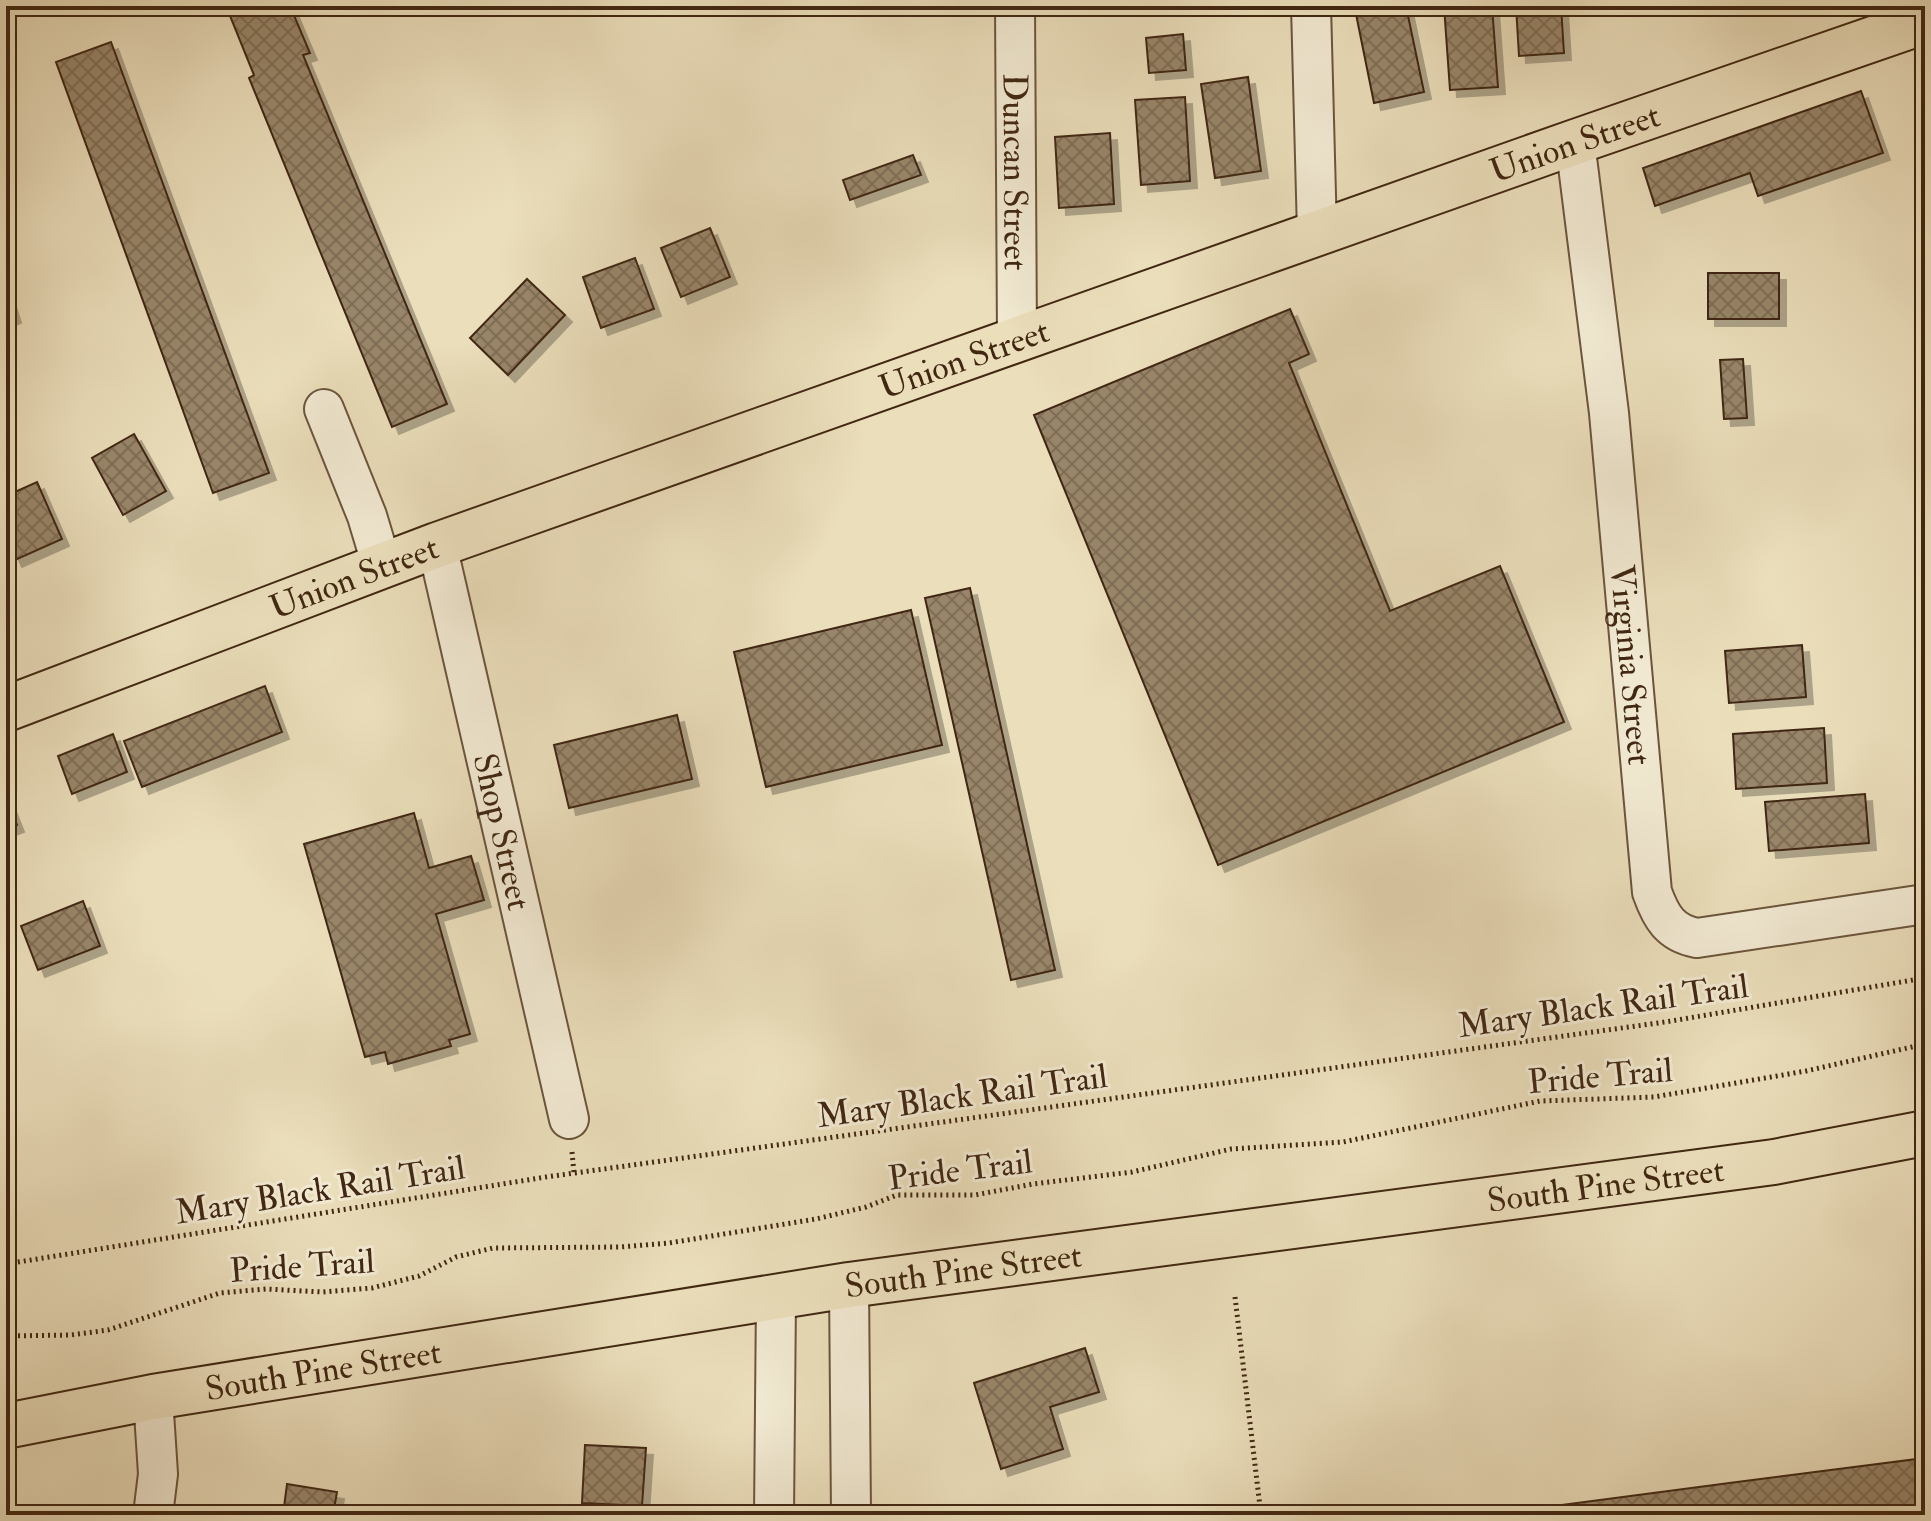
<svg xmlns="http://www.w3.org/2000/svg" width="1931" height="1521" font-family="'IM FELL Double Pica',serif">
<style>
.building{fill:url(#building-cross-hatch);stroke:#412712;stroke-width:2;filter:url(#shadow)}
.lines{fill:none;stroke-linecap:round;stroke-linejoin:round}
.minor-casing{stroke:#6c553c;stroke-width:42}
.major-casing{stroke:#412712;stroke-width:48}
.highway-casing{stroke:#412712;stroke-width:48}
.path{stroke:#412712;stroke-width:5;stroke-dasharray:2 4;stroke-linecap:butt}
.minor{stroke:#f2ead3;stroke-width:38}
.major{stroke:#ebdebb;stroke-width:44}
.highway{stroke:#ebdebb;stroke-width:44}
.labels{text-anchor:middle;stroke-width:6;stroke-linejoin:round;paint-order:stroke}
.street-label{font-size:34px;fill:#412712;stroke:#f2ead3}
</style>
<defs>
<pattern id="building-cross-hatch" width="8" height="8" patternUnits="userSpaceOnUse" patternTransform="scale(2)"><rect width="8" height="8" fill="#99866a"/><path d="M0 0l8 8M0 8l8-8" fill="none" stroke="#7e6e56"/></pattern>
<filter id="shadow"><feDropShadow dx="7" dy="7" stdDeviation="0" flood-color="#0004"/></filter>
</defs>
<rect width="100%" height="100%" fill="#ebdebb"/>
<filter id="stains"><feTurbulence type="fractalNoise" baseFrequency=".0025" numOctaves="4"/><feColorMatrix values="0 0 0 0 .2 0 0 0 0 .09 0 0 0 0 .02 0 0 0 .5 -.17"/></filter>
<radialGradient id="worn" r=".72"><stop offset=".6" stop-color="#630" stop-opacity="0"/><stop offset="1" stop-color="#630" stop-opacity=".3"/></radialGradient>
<g class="building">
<path d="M226,6H290L310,53L303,55L447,404L392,427L249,78L254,75Z"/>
<path d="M1394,6H1406L1424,92L1374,103L1356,14Z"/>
<path d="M1444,6H1492L1498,87L1450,90Z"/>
<path d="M1516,6H1561L1564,53L1519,56Z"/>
<path d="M1183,34L1186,70L1149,73L1146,38Z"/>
<path d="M111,42L269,473L213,493L56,62Z"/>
<path d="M1248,77L1261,171L1215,178L1201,84Z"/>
<path d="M1861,91L1883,153L1758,196L1750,173L1655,206L1643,168Z"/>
<path d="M1185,97L1190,181L1141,185L1135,100Z"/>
<path d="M1110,133L1114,204L1059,208L1055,137Z"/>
<path d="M913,155L921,175L850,200L843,180Z"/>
<path d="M710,228L730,277L681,297L661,248Z"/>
<path d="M635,258L654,309L601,328L583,277Z"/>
<rect x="1708" y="273" width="71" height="46"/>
<path d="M527,279L565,315L508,375L470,338Z"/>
<path d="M6,290L14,316L6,319Z"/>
<path d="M1290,309L1309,354L1289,363L1390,611L1500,566L1564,722L1218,865L1034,415Z"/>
<path d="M1743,359L1747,418L1724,419L1720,360Z"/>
<path d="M134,434L166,491L123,515L92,458Z"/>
<path d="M37,482L62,539L15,560L6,540V496Z"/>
<path d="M970,588L1055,970L1011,980L925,598Z"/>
<path d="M911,610L942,745L766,787L734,652Z"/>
<path d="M1802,645L1806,697L1729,703L1725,651Z"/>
<path d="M265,686L282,732L142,787L124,741Z"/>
<path d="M677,715L692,779L569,808L554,745Z"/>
<path d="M1824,728L1827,783L1736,789L1733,734Z"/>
<path d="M113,734L127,772L72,794L58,756Z"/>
<path d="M1865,794L1869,843L1769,851L1765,802Z"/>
<path d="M6,797L17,825L6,829Z"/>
<path d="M414,813L429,868L471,856L484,900L436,914L470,1034L449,1040L451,1046L388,1064L385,1052L365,1057L304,844Z"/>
<path d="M83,901L100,946L38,970L21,926Z"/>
<path d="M1085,1348L1099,1392L1050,1407L1063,1449L1001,1469L974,1383Z"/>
<path d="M585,1445L646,1448L642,1506L582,1503Z"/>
<path d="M1925,1458V1515H1485L1737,1482Z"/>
<path d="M287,1484L337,1492L333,1515H283Z"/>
</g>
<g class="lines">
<defs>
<g id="minor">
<path id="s1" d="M1015,6L1017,338"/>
<path d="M1311,6L1317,233"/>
<path id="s2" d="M1575,142L1609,413L1652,892C1661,917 1670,933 1697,938L1925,904"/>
<path d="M324,409L367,516L382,566"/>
<path id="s3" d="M437,545L569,1119"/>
<path d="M849,1285L851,1515"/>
<path d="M153,1515L158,1474L153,1397"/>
<path d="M774,1515L776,1297"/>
</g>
<g id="major">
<path id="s4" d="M6,709L437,545L1575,142L1925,21"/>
</g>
<g id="highway">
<path id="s5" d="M6,1426L153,1397L849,1285L1774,1162L1925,1133"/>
</g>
</defs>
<use href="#minor" class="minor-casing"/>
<use href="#major" class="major-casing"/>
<use href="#highway" class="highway-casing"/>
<g class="path">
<path d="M572,1152L574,1173"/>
<path d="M6,1264L546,1177L1665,1022L1925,978"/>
<path d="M1235,1297L1261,1515"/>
<path d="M6,1336L71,1335L108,1330L220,1293L266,1289L322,1292L372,1288L419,1276L456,1257L493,1248L620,1247L669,1243L816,1219L866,1207L897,1195H975L1033,1184L1132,1172L1231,1149L1343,1142L1540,1101L1654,1097L1806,1071L1925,1044"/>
</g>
<use href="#minor" class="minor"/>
<use href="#major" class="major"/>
<use href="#highway" class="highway"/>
</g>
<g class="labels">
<g class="street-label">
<text dy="12" stroke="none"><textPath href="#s4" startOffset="1668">Union Street</textPath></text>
<text dy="12" stroke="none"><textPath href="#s1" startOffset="166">Duncan Street</textPath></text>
<text dy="12" stroke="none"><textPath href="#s4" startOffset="1020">Union Street</textPath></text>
<text dy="12" stroke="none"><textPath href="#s4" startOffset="372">Union Street</textPath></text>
<text dy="12" stroke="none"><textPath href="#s2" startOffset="526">Virginia Street</textPath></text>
<text dy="12" stroke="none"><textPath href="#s3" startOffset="294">Shop Street</textPath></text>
<text transform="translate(1603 1005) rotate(-8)" y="12">Mary Black Rail Trail</text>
<text transform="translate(1600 1075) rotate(-5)" y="12">Pride Trail</text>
<text transform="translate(962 1095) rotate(-8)" y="12">Mary Black Rail Trail</text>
<text transform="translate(960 1169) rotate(-7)" y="12">Pride Trail</text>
<text dy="12" stroke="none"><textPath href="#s5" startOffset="1618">South Pine Street</textPath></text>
<text transform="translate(320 1189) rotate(-9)" y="12">Mary Black Rail Trail</text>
<text transform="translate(302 1265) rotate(-4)" y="12">Pride Trail</text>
<text dy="12" stroke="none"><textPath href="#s5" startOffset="970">South Pine Street</textPath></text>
<text dy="12" stroke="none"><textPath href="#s5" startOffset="322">South Pine Street</textPath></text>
</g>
</g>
<rect width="1931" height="1521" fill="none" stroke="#ebdebb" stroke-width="32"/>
<rect x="8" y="8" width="1915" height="1505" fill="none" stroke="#412712" stroke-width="4"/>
<rect x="16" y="16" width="1899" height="1489" fill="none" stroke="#412712" stroke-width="2"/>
<rect width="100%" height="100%" filter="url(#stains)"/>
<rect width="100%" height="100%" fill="url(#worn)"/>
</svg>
